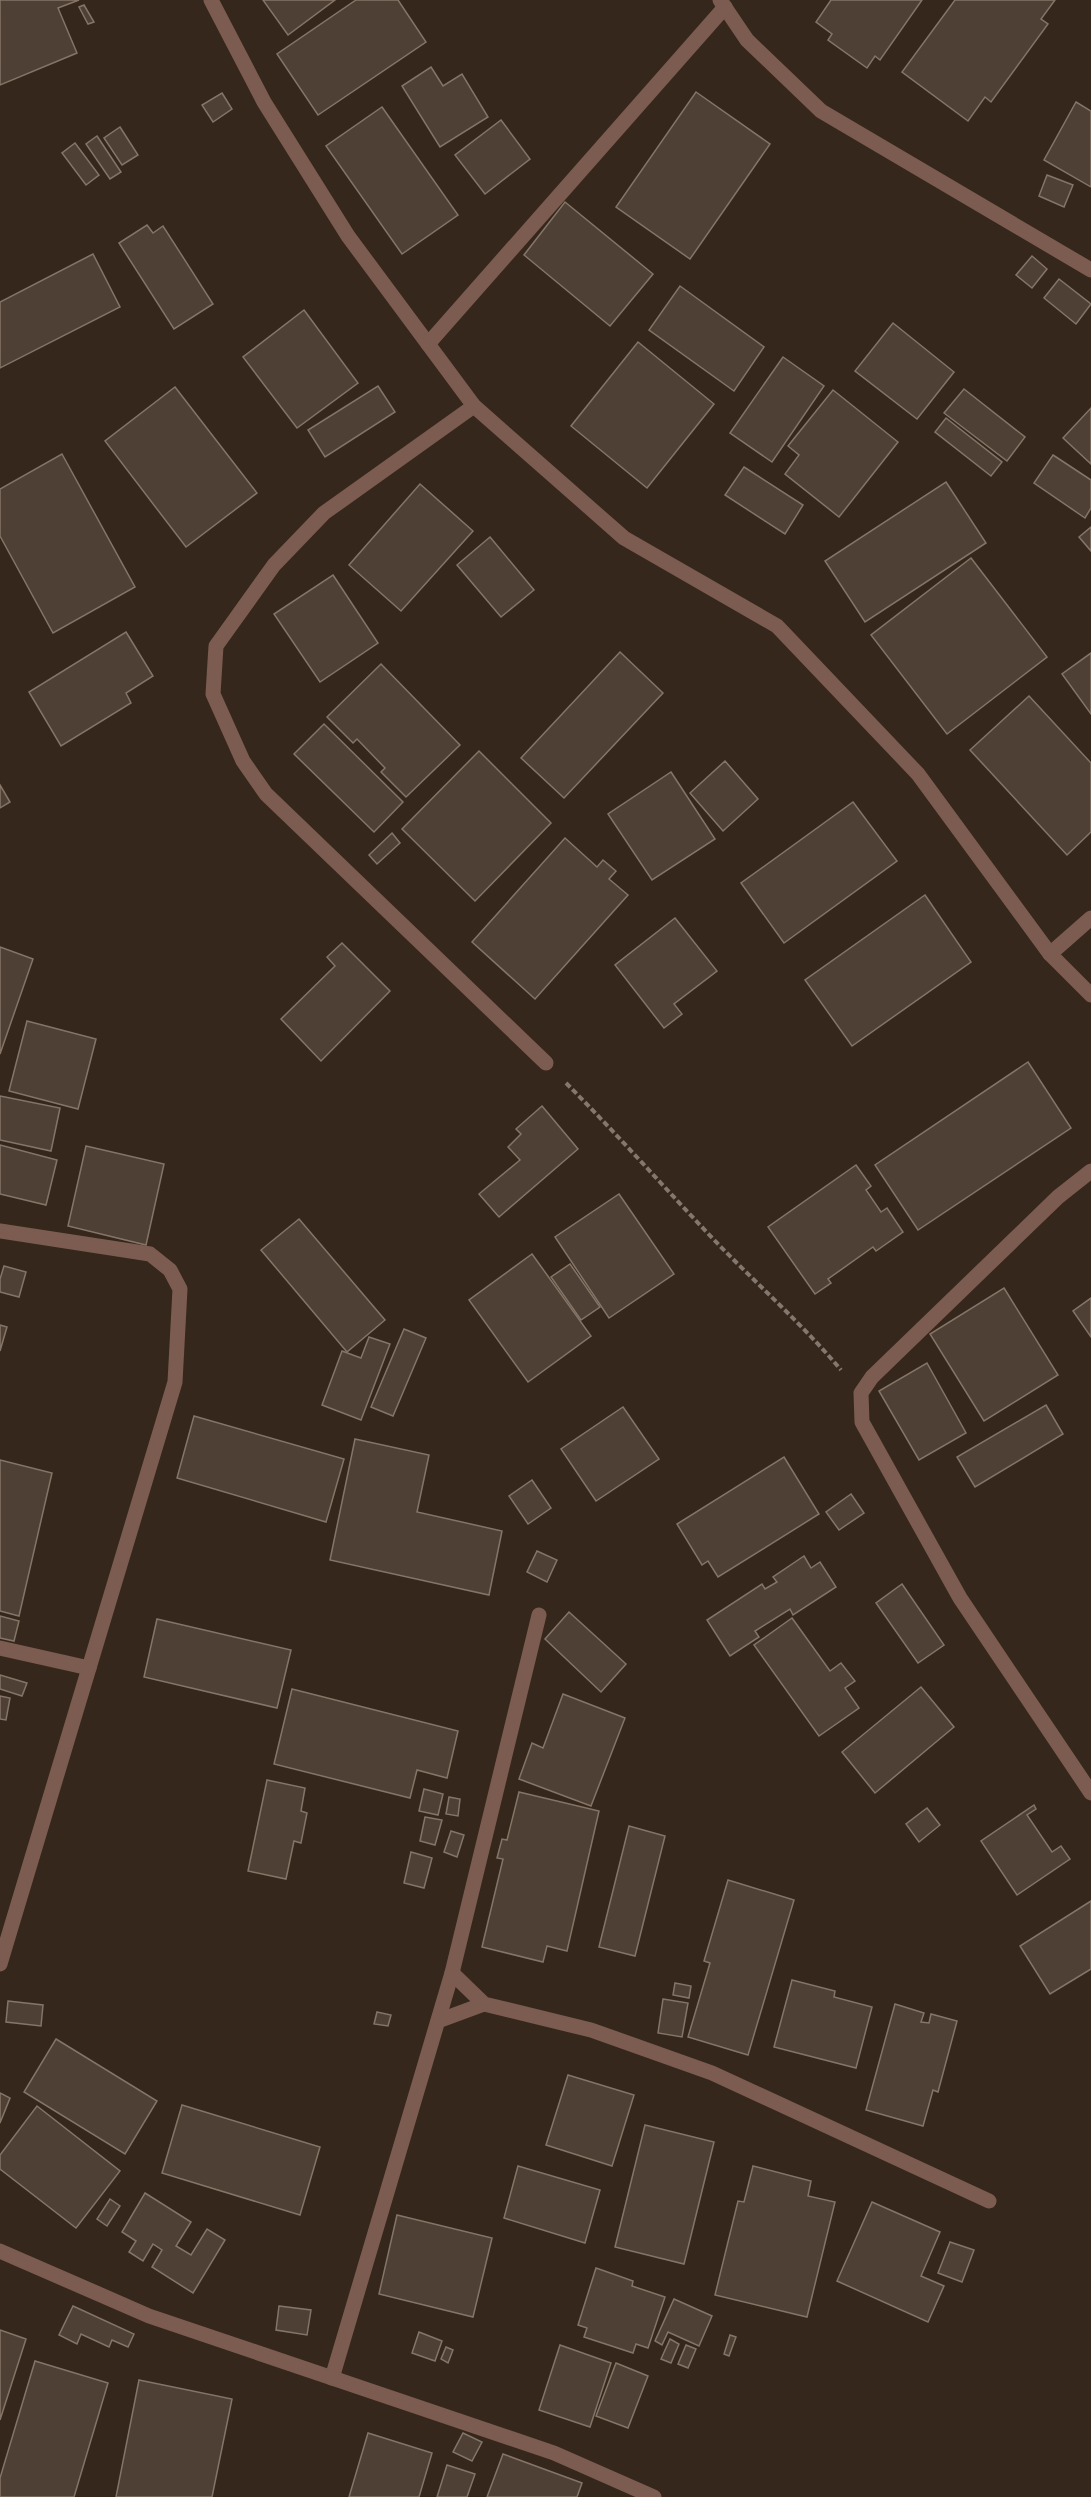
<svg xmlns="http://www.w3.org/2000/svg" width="1091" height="2497" font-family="'Noto Sans',sans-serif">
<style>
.building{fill:#4e4034;stroke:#857568;stroke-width:1.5}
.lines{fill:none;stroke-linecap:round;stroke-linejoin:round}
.path{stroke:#83776e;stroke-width:4;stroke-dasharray:6 3;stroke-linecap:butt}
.minor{stroke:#7c5c50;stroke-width:15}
</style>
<rect width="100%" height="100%" fill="#35271c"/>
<g class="building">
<path d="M0,0H79L58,8L77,53L0,85Z"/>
<path d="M263,0H335L288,35Z"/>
<path d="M356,0H398L426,42L318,115L277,54Z"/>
<path d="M831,0H922L880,60L875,56L867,68L828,40L832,34L816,22Z"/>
<path d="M955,0H1055L1041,19L1048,24L991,102L985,97L968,121L902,72Z"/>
<path d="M84,5L94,22L88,24L79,7Z"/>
<path d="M431,67L443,86L462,74L488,117L440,147L402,86Z"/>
<path d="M696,92L770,144L690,259L616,207Z"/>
<path d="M222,93L232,109L213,122L202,105Z"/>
<path d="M1076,102L1091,111V187L1044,160Z"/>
<path d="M382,107L458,215L402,254L326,146Z"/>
<path d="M501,120L530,159L485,194L455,155Z"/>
<path d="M120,127L138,155L122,165L104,138Z"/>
<path d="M97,136L121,172L110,179L86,144Z"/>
<path d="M75,143L99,175L86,185L62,153Z"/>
<path d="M1047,175L1073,185L1064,207L1039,196Z"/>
<path d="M565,202L653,274L610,326L524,255Z"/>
<path d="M147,225L153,233L163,226L213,304L174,329L119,243Z"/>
<path d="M93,254L120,307L0,368V302Z"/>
<path d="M1032,256L1047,269L1032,288L1016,275Z"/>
<path d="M1059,279L1091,304L1076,324L1044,298Z"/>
<path d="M680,286L764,347L734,391L649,330Z"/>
<path d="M304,310L358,383L297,428L243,357Z"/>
<path d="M893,323L954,372L917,419L855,371Z"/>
<path d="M638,342L714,404L647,488L571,426Z"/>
<path d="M783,357L824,386L772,462L730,433Z"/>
<path d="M378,386L395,412L325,457L308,430Z"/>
<path d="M175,387L257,493L186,547L105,441Z"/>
<path d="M964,389L1025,437L1007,461L944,413Z"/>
<path d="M833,390L898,442L839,517L785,474L799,455L788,446Z"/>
<path d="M1091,408V464L1063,438Z"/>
<path d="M946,418L1002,462L991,476L935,432Z"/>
<path d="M62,454L135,587L53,633L0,536V489Z"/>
<path d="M1053,455L1091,480V508L1085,518L1034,483Z"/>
<path d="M744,467L803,505L785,534L725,495Z"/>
<path d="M946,482L986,543L865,622L825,561Z"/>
<path d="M420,484L473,531L401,611L349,565Z"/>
<path d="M1091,527V551L1079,537Z"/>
<path d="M490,537L534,590L501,617L457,565Z"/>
<path d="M971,558L1047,657L947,734L871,635Z"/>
<path d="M333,575L378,643L320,682L274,614Z"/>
<path d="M126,632L153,676L126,693L131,703L61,746L29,692Z"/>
<path d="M620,652L663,693L564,798L521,758Z"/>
<path d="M1091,653V714L1062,674Z"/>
<path d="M381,664L460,745L406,797L381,772L385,768L357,739L353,743L327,717Z"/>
<path d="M1029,696L1091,763V832L1067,855L970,750Z"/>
<path d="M324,724L403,802L374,832L294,754Z"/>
<path d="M479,751L551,823L475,901L402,829Z"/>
<path d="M725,761L758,799L723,831L690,793Z"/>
<path d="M671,772L715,839L652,880L608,814Z"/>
<path d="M0,785L10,802L0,808Z"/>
<path d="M853,802L897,861L784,943L741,883Z"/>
<path d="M392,833L400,843L377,864L369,855Z"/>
<path d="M565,838L597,867L603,860L616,871L609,879L628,895L535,999L472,942Z"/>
<path d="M925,895L971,962L852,1046L805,980Z"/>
<path d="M675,918L717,971L674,1004L682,1014L664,1028L615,965Z"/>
<path d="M342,943L390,991L321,1061L281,1019L335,966L327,957Z"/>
<path d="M0,947L33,959L0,1054Z"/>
<path d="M27,1021L96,1039L78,1109L9,1091Z"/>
<path d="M1028,1062L1071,1128L918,1230L875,1165Z"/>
<path d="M0,1096L60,1108L51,1151L0,1140Z"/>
<path d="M542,1106L578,1149L499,1217L479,1194L520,1160L508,1147L521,1134L516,1129Z"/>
<path d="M0,1145L57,1160L46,1205L0,1194Z"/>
<path d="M86,1146L164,1164L146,1245L68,1226Z"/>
<path d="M856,1165L871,1186L866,1190L881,1212L887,1208L903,1232L876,1251L873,1247L828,1279L831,1283L815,1294L768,1227Z"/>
<path d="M619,1194L674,1274L609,1318L555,1237Z"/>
<path d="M299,1219L385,1320L347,1352L261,1250Z"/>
<path d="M532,1254L591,1336L528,1382L469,1300Z"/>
<path d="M570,1264L600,1307L581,1320L551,1277Z"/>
<path d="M4,1266L26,1272L19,1297L0,1292V1279Z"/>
<path d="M1004,1288L1058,1375L984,1421L930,1334Z"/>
<path d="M1091,1298V1337L1073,1311Z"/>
<path d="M0,1325L7,1327L0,1351Z"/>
<path d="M404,1329L426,1338L393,1416L371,1407Z"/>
<path d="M369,1337L390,1344L361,1420L322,1405L342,1351L361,1358Z"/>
<path d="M927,1363L966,1433L919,1460L879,1391Z"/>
<path d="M1046,1405L1063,1434L975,1487L957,1457Z"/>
<path d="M623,1407L659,1459L596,1501L561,1449Z"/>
<path d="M194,1416L344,1459L326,1522L177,1478Z"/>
<path d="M355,1439L429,1455L417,1512L502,1531L489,1595L330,1560Z"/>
<path d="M784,1457L819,1514L718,1577L708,1561L702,1565L677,1524Z"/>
<path d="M0,1460L52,1473L19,1616L0,1611Z"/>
<path d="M532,1480L551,1508L528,1524L509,1496Z"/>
<path d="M851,1494L864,1513L839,1530L826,1512Z"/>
<path d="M537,1551L557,1560L547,1582L527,1572Z"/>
<path d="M804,1556L811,1568L820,1562L836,1587L793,1615L790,1609L755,1631L759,1637L730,1656L707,1620L762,1584L765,1589L777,1582L773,1577Z"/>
<path d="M902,1584L944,1645L918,1663L876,1603Z"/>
<path d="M569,1612L626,1664L601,1692L545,1639Z"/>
<path d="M0,1616L19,1621L14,1641L0,1638Z"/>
<path d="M792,1618L830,1671L841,1663L855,1681L845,1688L859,1708L819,1736L754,1645Z"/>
<path d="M157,1619L291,1650L277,1708L144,1677Z"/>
<path d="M0,1675L27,1683L22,1696L0,1689Z"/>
<path d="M921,1687L954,1727L875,1793L842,1752Z"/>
<path d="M292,1689L458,1731L447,1778L417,1770L410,1798L274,1764Z"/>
<path d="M563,1694L625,1718L591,1806L519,1779L532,1743L543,1748Z"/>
<path d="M0,1696L10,1698L6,1720L0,1719Z"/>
<path d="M267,1780L305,1788L301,1811L307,1813L301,1843L294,1841L286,1879L248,1871Z"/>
<path d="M424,1789L443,1794L438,1815L419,1811Z"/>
<path d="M519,1792L599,1811L567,1951L547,1946L543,1962L482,1947L503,1859L497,1858L502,1839L507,1840Z"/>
<path d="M449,1797L460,1799L458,1816L446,1814Z"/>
<path d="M1034,1805L1036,1809L1027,1815L1052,1852L1061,1846L1070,1859L1017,1895L981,1841Z"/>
<path d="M927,1808L940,1825L919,1842L906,1824Z"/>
<path d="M425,1817L442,1820L435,1845L420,1841Z"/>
<path d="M629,1826L665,1836L635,1956L599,1947Z"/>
<path d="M451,1831L464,1835L457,1857L444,1852Z"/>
<path d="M411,1852L432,1858L424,1888L404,1883Z"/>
<path d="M728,1880L794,1900L748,2055L688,2037L710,1963L704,1961Z"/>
<path d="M1091,1901V1969L1050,1994L1020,1946Z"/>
<path d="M792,1980L835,1991L834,1997L872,2007L856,2068L774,2047Z"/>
<path d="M675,1983L691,1986L689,1998L673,1995Z"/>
<path d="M663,1999L688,2003L682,2037L658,2033Z"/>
<path d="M8,2001L43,2005L41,2026L6,2022Z"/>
<path d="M895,2004L924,2013L921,2022L929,2023L931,2014L957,2021L938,2092L933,2090L923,2126L866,2110Z"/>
<path d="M377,2012L391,2015L388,2026L374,2024Z"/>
<path d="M56,2039L157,2101L125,2154L24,2092Z"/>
<path d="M568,2075L634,2095L612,2166L546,2145Z"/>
<path d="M0,2093L10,2098L0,2123Z"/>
<path d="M182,2105L320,2147L300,2215L162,2173Z"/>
<path d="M37,2106L120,2171L76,2228L0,2169V2155Z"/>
<path d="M645,2125L714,2142L684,2264L615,2247Z"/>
<path d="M518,2166L600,2190L585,2243L504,2218Z"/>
<path d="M753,2166L811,2181L808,2196L835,2202L807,2317L715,2295L738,2201L744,2202Z"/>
<path d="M145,2193L191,2222L176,2246L191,2255L207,2229L225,2240L193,2293L152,2267L162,2250L153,2244L143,2261L129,2252L136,2241L122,2232Z"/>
<path d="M110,2199L120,2206L107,2226L97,2219Z"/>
<path d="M872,2202L940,2232L921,2276L944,2286L928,2322L837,2281Z"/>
<path d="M397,2215L492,2238L473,2317L379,2294Z"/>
<path d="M950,2242L974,2250L962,2282L938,2273Z"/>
<path d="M596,2268L633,2281L632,2286L665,2297L648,2348L636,2344L633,2353L584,2337L587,2328L578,2325Z"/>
<path d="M674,2299L712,2316L699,2346L668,2332L662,2345L655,2341Z"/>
<path d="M73,2306L134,2334L128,2347L112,2340L109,2347L81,2334L77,2344L59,2335Z"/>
<path d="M279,2306L311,2310L307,2335L276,2330Z"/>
<path d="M0,2330L26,2339L0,2420Z"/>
<path d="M419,2332L442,2341L435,2361L412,2353Z"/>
<path d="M730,2335L736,2337L729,2356L724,2354Z"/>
<path d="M670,2339L679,2344L671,2363L661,2359Z"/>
<path d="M560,2345L611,2363L590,2427L539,2410Z"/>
<path d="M686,2345L696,2349L688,2368L678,2364Z"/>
<path d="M446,2347L453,2350L448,2363L441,2359Z"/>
<path d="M35,2361L108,2383L74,2497H0V2478Z"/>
<path d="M616,2363L648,2376L628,2428L596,2416Z"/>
<path d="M139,2380L232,2399L212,2497H116Z"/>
<path d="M368,2433L432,2453L419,2497H349Z"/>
<path d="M463,2433L482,2442L472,2461L453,2452Z"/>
<path d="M503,2454L582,2483L577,2497H487Z"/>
<path d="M447,2465L475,2474L467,2497H437Z"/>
</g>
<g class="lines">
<path class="path" d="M566,1083C619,1136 668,1192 720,1246C760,1287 804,1326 841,1370"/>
<g class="minor">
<path d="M211,0L264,102L348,236L474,406L624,538L777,626L918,774L1050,954L1091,995"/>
<path d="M720,0L747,40L821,111L1091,270"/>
<path d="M428,344L725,7"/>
<path d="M474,406L324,513L274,565L216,646L213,694L243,761L266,794L546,1063"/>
<path d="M1050,954L1091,918"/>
<path d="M1091,1171L1058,1197L872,1377L861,1393L862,1422L960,1598L1091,1793"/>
<path d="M0,1231L150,1254L170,1270L180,1289L175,1382L0,1964"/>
<path d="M0,1648L89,1668"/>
<path d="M452,1973L484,2004L591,2030L712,2073L989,2201"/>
<path d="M438,2021L484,2004"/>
<path d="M0,2251L149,2316L554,2453L654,2497"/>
<path d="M332,2378L452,1973L539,1615"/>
</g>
</g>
</svg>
